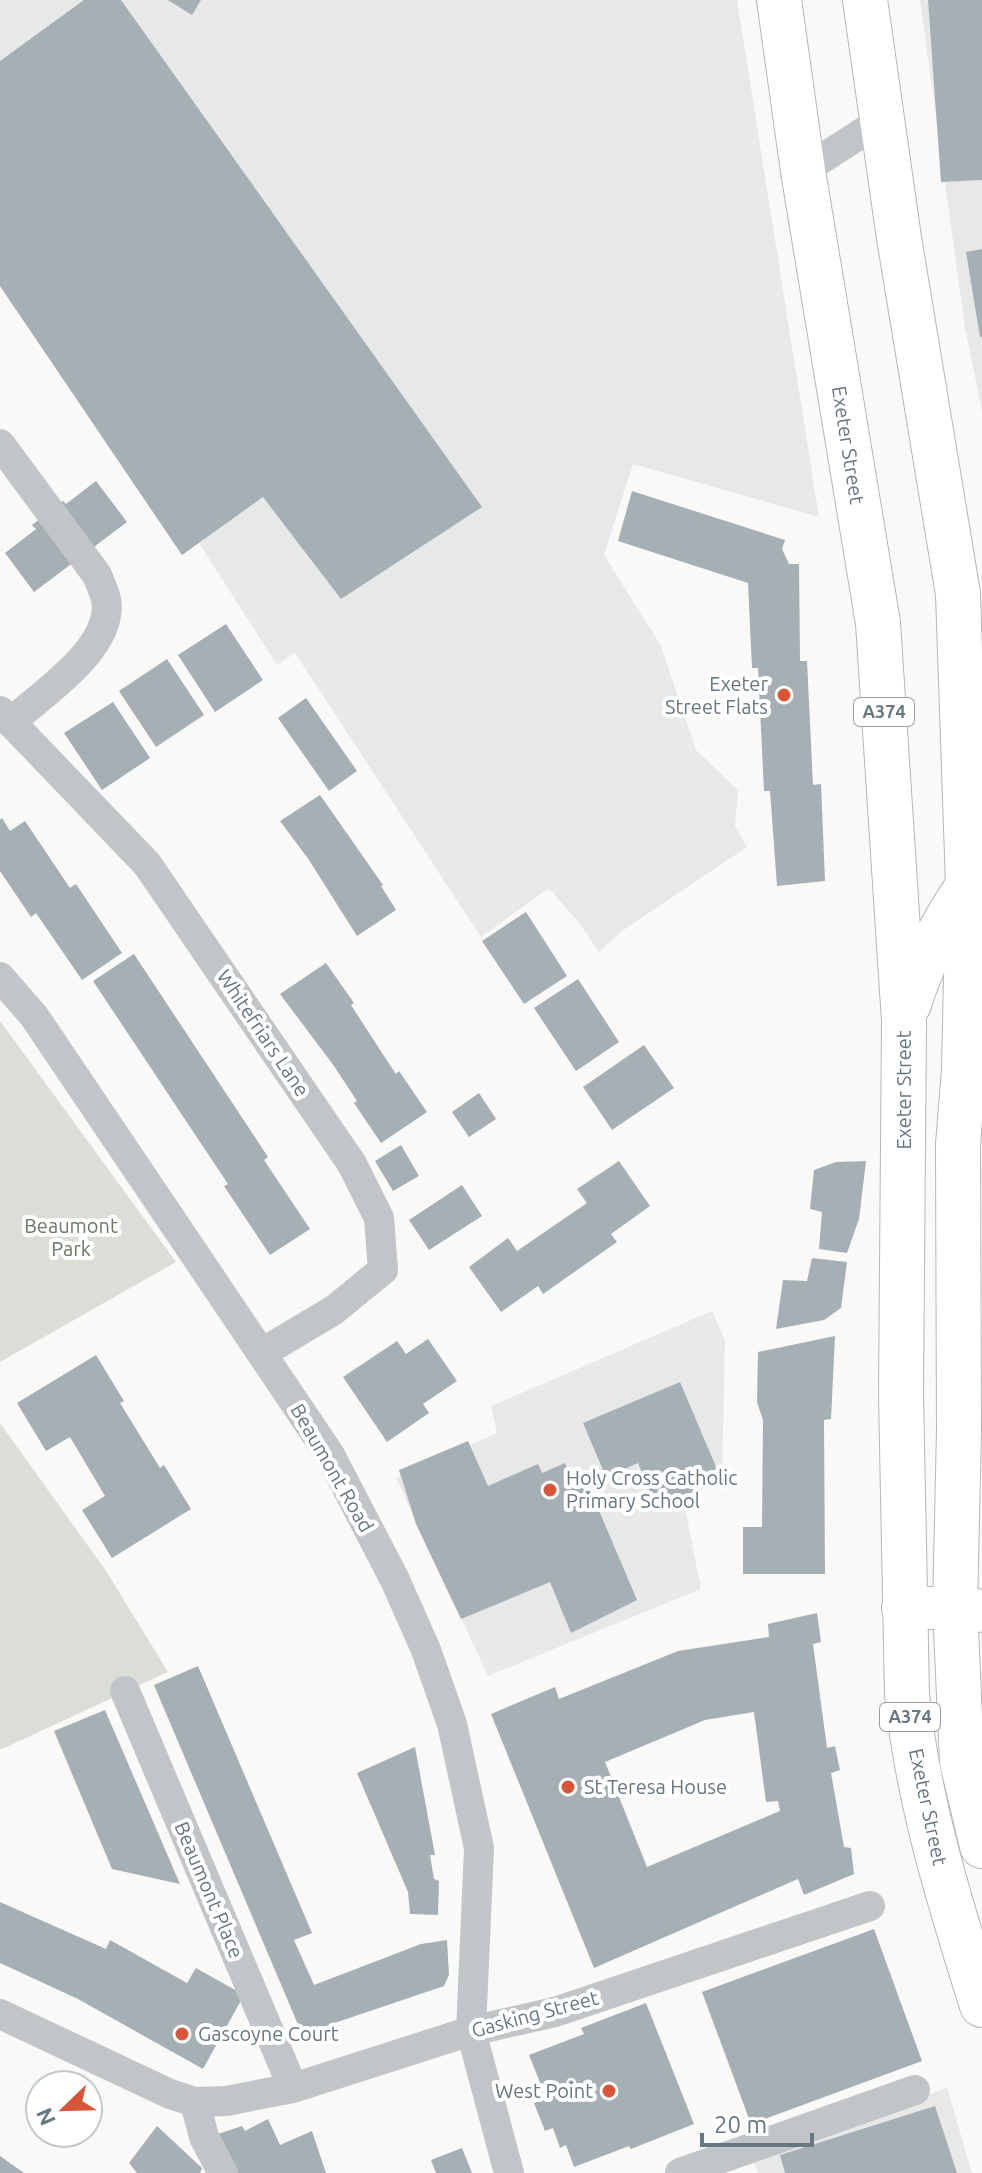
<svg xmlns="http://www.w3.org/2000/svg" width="982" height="2173" font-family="Ubuntu,sans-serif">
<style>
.built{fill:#e7e9e8}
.green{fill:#daded7}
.building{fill:#a6afb4;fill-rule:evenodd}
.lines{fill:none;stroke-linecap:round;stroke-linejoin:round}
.secondary-casing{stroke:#b3b9bd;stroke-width:44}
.primary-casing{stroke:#b2b8bb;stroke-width:46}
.minor{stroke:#c1c5c8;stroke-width:30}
.secondary{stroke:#fff;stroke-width:42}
.primary{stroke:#fff;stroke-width:44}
.poi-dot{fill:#d85539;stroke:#fff;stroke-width:3}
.labels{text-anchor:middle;stroke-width:8;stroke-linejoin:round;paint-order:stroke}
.shield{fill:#fff;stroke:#94a0a6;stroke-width:2}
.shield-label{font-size:18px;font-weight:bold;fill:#667780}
.street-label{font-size:20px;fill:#667780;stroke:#fff}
.poi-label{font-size:20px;fill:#667780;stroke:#fff;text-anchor:start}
.park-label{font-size:20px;fill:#6a7965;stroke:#fff}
</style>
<rect width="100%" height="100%" fill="#f9f9f8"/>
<g class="built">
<path d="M0,0H737L819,517L633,464L604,555L661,646L696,750L738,790L735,826L747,847L622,931L599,952L580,924L549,888L481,937L295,653L277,665L199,543L182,555L0,286Z"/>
<path d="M920,0H982V411L965,328Z"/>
<path d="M712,1311L725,1340L722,1481L677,1500L684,1503L701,1589L488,1676L396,1478L497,1433L491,1406Z"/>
<path d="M947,2088L972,2173H758L751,2155Z"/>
</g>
<g class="green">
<path d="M0,1021L176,1262L0,1362Z"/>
<path d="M0,1423L106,1571L168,1672L0,1750Z"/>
</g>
<g class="building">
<path d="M84,0H121L482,507L341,599L263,497L182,555L0,286V61Z"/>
<path d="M168,0H201L192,15Z"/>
<path d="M928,0H982V180L941,182Z"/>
<path d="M982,249V337H980L966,252Z"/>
<path d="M96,481L127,522L34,592L5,553L36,529L32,525L63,501L66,504Z"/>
<path d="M632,491L785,540L782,549L789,564H799L800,661H807L813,785L821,784L825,881L777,886L770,791H764L758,668H752L748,583L618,541Z"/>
<path d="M226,624L263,680L215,712L178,655Z"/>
<path d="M167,659L204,715L156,747L119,691Z"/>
<path d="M306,698L357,771L329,791L278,718Z"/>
<path d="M113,702L150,758L102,790L64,733Z"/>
<path d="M320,795L383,885L381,886L396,910L357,936L309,860L280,821Z"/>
<path d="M2,818L10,831L25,821L70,888L76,884L122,953L82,980L36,913L31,917L0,871V820Z"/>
<path d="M526,912L567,976L524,1004L482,941Z"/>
<path d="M134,954L268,1157L264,1160L310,1229L270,1255L224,1186L228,1184L93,981Z"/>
<path d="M326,963L354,1003L351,1005L384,1056L396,1074L399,1071L427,1112L381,1143L354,1103L357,1101L334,1066L280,994Z"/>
<path d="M578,979L619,1042L576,1071L534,1008Z"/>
<path d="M644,1045L674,1088L612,1130L583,1087Z"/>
<path d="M479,1093L496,1119L469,1137L452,1112Z"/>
<path d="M401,1145L419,1176L393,1191L375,1161Z"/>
<path d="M619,1161L650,1206L611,1234L617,1242L543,1294L538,1286L501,1312L469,1267L508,1238L517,1251L587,1203L577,1189Z"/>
<path d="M866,1161L859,1219L847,1253L819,1249L822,1212L810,1209L814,1170L836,1162Z"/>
<path d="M462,1185L482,1216L429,1250L409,1220Z"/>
<path d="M812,1258L847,1262L841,1308L824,1320L776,1329L783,1280L807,1281Z"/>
<path d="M835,1336L831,1419L824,1420L825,1574H743V1527H762L763,1420L757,1402L758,1352Z"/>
<path d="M428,1339L457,1381L423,1404L429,1413L387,1442L343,1377L397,1341L406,1354Z"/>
<path d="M96,1355L124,1401L120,1403L160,1468L164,1465L191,1509L112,1558L82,1510L105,1496L70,1437L46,1451L17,1403Z"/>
<path d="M680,1382L722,1481L656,1508L638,1463L606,1477L583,1423Z"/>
<path d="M468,1441L488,1486L538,1464L542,1473L565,1463L574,1485L586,1480L637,1600L571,1633L550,1582L461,1619L416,1524L399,1470Z"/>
<path d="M817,1613L821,1642L813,1644L827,1748L835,1746L840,1770L831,1773L844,1847L851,1848L854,1874L804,1895L798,1879L594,1968L491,1714L555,1687L559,1699L678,1651L769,1637L768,1624ZM754,1712L766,1802L778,1801L780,1811L647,1867L605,1762L705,1720Z"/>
<path d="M198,1666L312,1933L294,1940L314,1985L421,1944L447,1940L449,1975L444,1986L302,2034L154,1685Z"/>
<path d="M105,1710L180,1884L112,1869L54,1731Z"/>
<path d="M415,1747L435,1855H430L434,1879L439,1881L438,1915L410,1914L408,1892L357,1773Z"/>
<path d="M0,1902L106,1949L110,1940L187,1983L196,1968L244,1995L203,2069L78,1999L0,1963Z"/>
<path d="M874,1929L922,2061L751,2124L702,1992Z"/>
<path d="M646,2003L694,2124L631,2149L629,2146L574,2167L566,2145L560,2148L553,2128L545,2131L534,2103L541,2100L534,2081L539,2080L529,2055L584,2034L581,2028Z"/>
<path d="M935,2106L957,2173H785L780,2155Z"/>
<path d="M268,2119L280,2145L312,2131L326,2173H228L215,2135L242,2126L245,2131Z"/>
<path d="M157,2126L202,2168L200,2173H137L129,2163Z"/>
<path d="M462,2148L472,2173H436L431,2160Z"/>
<path d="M0,2156L24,2173H0Z"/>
</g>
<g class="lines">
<defs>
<path id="secondary" d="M903,1608H955L982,1611"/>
<g id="primary">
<path d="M779,0L803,171L878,623L904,1021L901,1394L907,1695C918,1801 950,1904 982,2005"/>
<path d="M865,0L899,238L958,594L968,885L964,1069L958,1145L959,1431L955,1608L962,1762L982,1846"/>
<path d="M909,1004C922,961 942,924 967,887"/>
</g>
</defs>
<use href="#secondary" class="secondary-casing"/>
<use href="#primary" class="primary-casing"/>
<g class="minor">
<path d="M803,171L882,120"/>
<path d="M0,444L97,575C100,583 104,591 106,599C115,647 43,693 11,722"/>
<path d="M0,711L147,864L352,1164L379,1218L383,1270L334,1310L262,1353"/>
<path d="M0,977L34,1016L330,1455L395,1580L426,1650L452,1724L479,1848L471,2031L509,2173"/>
<path d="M125,1691L293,2088"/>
<path d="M0,2014L170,2094L195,2102L226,2101L293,2088L471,2031L555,2012L870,1906"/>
<path d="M195,2102L204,2137L223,2173"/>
<path d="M680,2173L915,2090"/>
</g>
<use href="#secondary" class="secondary"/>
<use href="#primary" class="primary"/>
</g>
<g class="poi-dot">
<circle cx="784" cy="695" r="8"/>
<circle cx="550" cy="1490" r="8"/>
<circle cx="568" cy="1787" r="8"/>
<circle cx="182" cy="2034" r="8"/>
<circle cx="609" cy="2091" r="8"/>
</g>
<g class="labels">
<g class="shield">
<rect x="854" y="698" width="60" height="28" rx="6"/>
<rect x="880" y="1703" width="60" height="28" rx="6"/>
</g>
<g class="shield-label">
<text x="884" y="718">A374</text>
<text x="910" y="1723">A374</text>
</g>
<g class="street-label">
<text transform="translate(848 445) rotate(81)" y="7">Exeter Street</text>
<text transform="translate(263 1033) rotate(56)" y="7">Whitefriars Lane</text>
<text transform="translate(904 1090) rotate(-90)" y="7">Exeter Street</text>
<text transform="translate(332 1468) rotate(60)" y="7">Beaumont Road</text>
<text transform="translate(928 1807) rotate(78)" y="7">Exeter Street</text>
<text transform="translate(209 1890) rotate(67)" y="7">Beaumont Place</text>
<text transform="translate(535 2014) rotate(-15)" y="7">Gasking Street</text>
</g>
<g class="poi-label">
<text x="768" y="691" text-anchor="end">Exeter<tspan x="768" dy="23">Street Flats</tspan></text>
<text x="566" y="1485">Holy Cross Catholic<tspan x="566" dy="23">Primary School</tspan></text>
<text x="584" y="1794">St Teresa House</text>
<text x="198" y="2041">Gascoyne Court</text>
<text x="593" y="2098" text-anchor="end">West Point</text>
</g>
<g class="park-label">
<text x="71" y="1233">Beaumont<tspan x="71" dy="23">Park</tspan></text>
</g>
</g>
<g transform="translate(64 2109) rotate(247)"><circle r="38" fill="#ffffff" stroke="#c2c9cc" stroke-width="2"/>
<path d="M0-6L14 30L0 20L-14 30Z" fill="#d85539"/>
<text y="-12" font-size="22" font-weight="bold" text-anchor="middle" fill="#667780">N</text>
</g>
<path d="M702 2133v12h110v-12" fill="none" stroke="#667780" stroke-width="4"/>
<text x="714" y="2133" font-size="24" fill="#667780" stroke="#ffffff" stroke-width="6" paint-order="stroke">20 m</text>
</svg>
